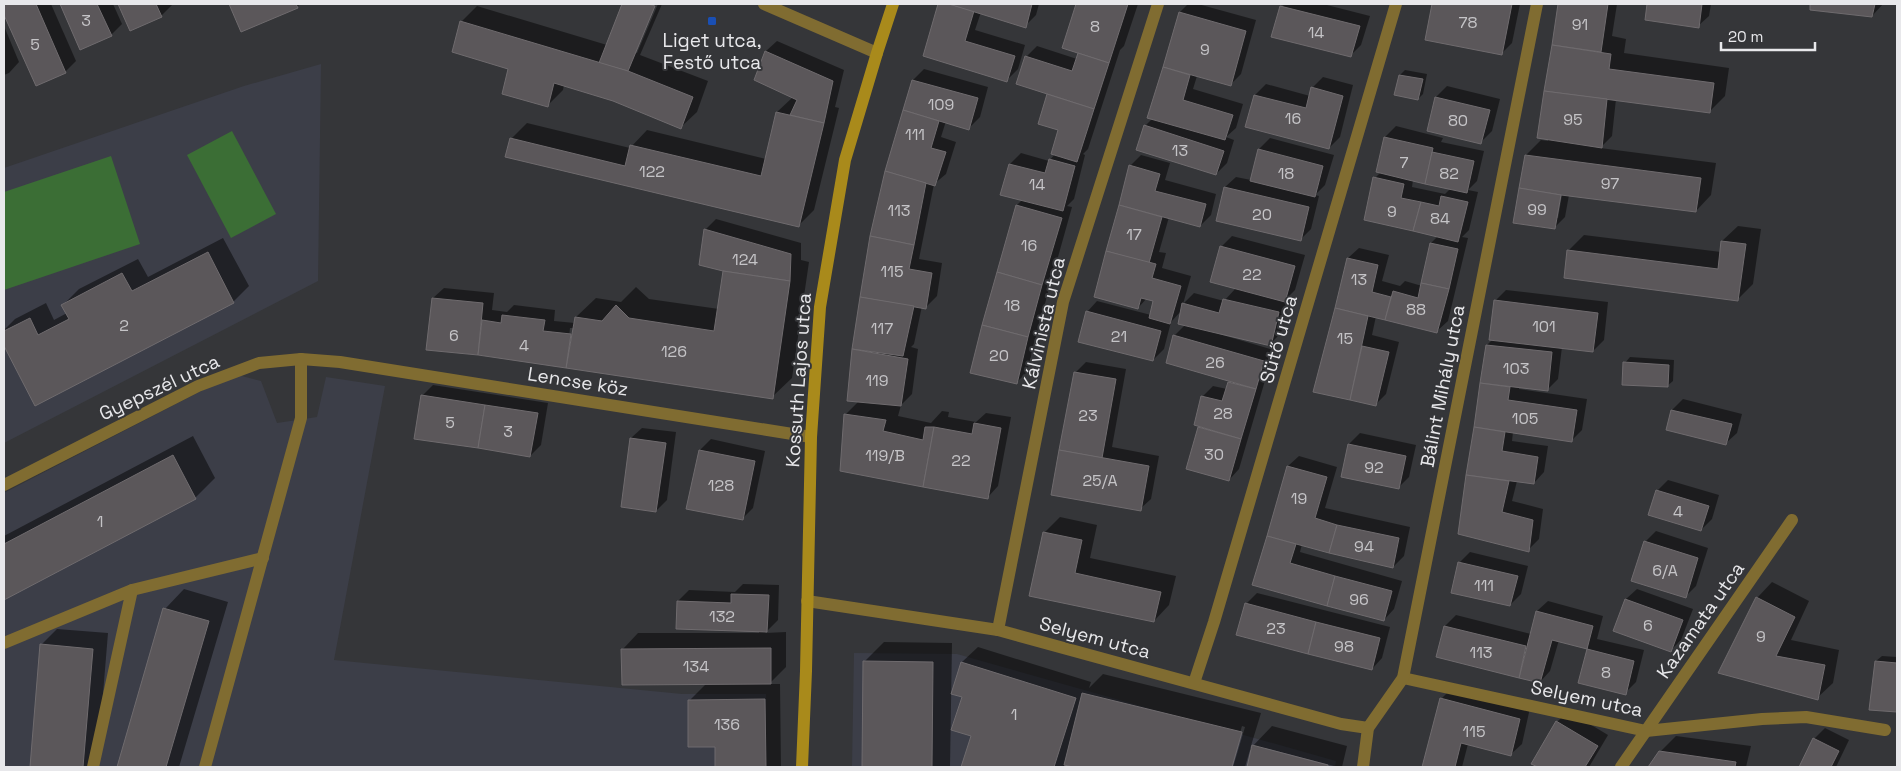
<svg xmlns="http://www.w3.org/2000/svg" width="1901" height="771" font-family="'Space Grotesk',sans-serif">
<style>
.built{fill:#3c3e48}
.green{fill:#3b6e35}
.shadow{fill:#0007;fill-rule:evenodd}
.building{fill:#5b575a;stroke:#6f6b6e}
.lines{fill:none;stroke-linecap:round;stroke-linejoin:round}
.lane{stroke:#806c31;stroke-width:12}
.street{stroke:#806c31;stroke-width:12}
.secondary{stroke:#a98a1b;stroke-width:12}
.transit-dot{fill:#1a4fb4;stroke:#353639;stroke-width:2}
.labels{text-anchor:middle;stroke-width:4;stroke-linejoin:round;paint-order:stroke}
.number-label{font-size:16px;fill:#c5c4c7}
.poi-label{font-size:19px;fill:#e8e8eb;stroke:#353639}
.street-label{font-size:19px;fill:#e8e8eb;stroke:#353639}
</style>
<rect width="100%" height="100%" fill="#353639"/>
<g class="built">
<path d="M321,64L318,281L4,443V168L244,86Z"/>
<path d="M234,374L261,381L277,423L317,417L326,377L385,386L334,660L682,694H766V767H4V493Z"/>
<path d="M854,653L957,654L1336,761L1335,767H852Z"/>
</g>
<g class="green">
<path d="M232,131L276,214L231,238L187,155Z"/>
<path d="M111,156L140,244L4,290V192Z"/>
</g>
<g class="shadow">
<path d="M4,4H51L76,61L65,72L37,84L4,12Z"/>
<path d="M61,4H113L122,24L111,35L81,48Z"/>
<path d="M119,4H171L172,5L161,16L131,30Z"/>
<path d="M231,4H300L297,7L242,30Z"/>
<path d="M623,4H655L634,53H637L658,4H662L640,55L708,81L697,112L681,127L613,100L564,85L563,90L548,105L510,68L453,51L462,21L477,6L607,45Z"/>
<path d="M941,4H1039L1036,15L1025,26L981,12L975,30L1025,45L1018,69L1007,80L924,55Z"/>
<path d="M1078,4H1138L1124,46L1120,50L1088,149L1083,154L1085,155L1074,199L1067,206L1072,207L1039,325L1027,372L1016,383L1017,205L1023,199L1002,194L1010,164L1021,153L1049,161L1055,154L1060,129L1040,123L1049,93L1026,57L1037,46L1077,59L1080,52L1063,47Z"/>
<path d="M1188,4H1198L1256,20L1241,74L1230,85L1197,76L1193,89L1243,104L1236,128L1226,137L1234,140L1227,163L1216,174L1145,126L1153,118L1149,117L1180,12Z"/>
<path d="M1285,4H1323L1370,16L1361,45L1350,56L1281,7Z"/>
<path d="M1433,4H1520L1512,43L1501,54L1426,39Z"/>
<path d="M1559,4H1617L1612,36L1626,39L1624,53L1729,68L1725,96L1709,112L1616,99L1612,136L1600,148L1716,163L1711,195L1696,211L1569,195L1565,217L1554,228L1526,155L1541,140L1548,141V138L1539,137ZM1561,189H1563L1558,218H1556Z"/>
<path d="M1648,4H1711L1709,16L1698,26L1646,19Z"/>
<path d="M1811,4H1883L1872,16L1811,9Z"/>
<path d="M4,26L19,62L9,73L4,75Z"/>
<path d="M777,41L844,70L835,107L839,108L814,210L799,225L511,139L527,123L630,148L647,130L766,159L777,112L793,97L755,79L766,51Z"/>
<path d="M924,69L988,87L980,117L969,128L946,121L941,137L956,142L946,174L934,184L919,259L942,263L937,296L926,307L922,306L914,344L911,347L918,349L912,394L901,405L898,416L931,423L942,411L949,412L948,417L976,422L986,413L1011,417L998,486L988,497L845,415L859,401L853,350L872,236L886,172L913,80Z"/>
<path d="M1405,70L1427,74L1423,94L1418,99L1400,75Z"/>
<path d="M1323,77L1353,85L1340,137L1329,148L1247,126L1255,95L1266,84L1310,96L1313,87Z"/>
<path d="M1447,86L1500,99L1492,131L1481,142L1429,130L1436,97Z"/>
<path d="M1396,126L1443,138L1441,142L1484,151L1477,181L1468,190L1478,192L1469,230L1462,237L1468,238L1448,321L1437,331L1376,316L1372,335L1399,342L1386,394L1375,405L1314,391L1348,258L1359,248L1389,255L1382,281L1400,286L1405,281L1422,286L1431,243L1438,236L1375,178L1381,172L1385,137ZM1413,180L1451,188L1445,194L1412,187Z"/>
<path d="M1270,138L1334,155L1325,185L1315,195L1319,196L1311,229L1300,240L1225,187L1236,177L1251,180L1259,149Z"/>
<path d="M1141,155L1170,163L1165,180L1216,194L1211,215L1200,226L1169,217L1159,252L1166,253L1162,268L1191,276L1183,304L1194,293L1224,301L1236,288L1221,247L1232,236L1305,255L1295,290L1285,300L1289,302L1281,333L1270,344L1220,332L1219,334L1274,350L1239,469L1229,480L1188,468L1200,426L1203,396L1213,386L1227,389L1229,381L1167,362L1175,335L1186,324L1182,310L1171,322L1164,349L1153,360L1087,312L1097,301L1151,315L1154,300L1147,298L1138,308L1095,296L1130,166Z"/>
<path d="M716,219L801,243V260L809,262L792,378L772,397L567,366L427,349L433,298L444,288L494,293L492,310L507,312L514,305L555,310L554,321L575,323L576,317L596,298L621,302L636,287L649,299L719,309L725,270L705,230ZM570,328H573L569,356H567Z"/>
<path d="M1738,226L1761,229L1753,284L1738,299L1568,251L1584,235L1721,252L1722,241Z"/>
<path d="M223,238L249,286L233,302L35,404L4,343V330L15,319L46,303L54,320L67,313L63,305L79,289L138,259L148,277Z"/>
<path d="M1506,290L1608,302L1604,340L1593,351L1562,347L1558,379L1547,390L1519,387V389L1587,399L1582,430L1571,441L1513,432L1512,441L1548,446L1544,472L1534,483L1517,481L1512,501L1543,509L1539,539L1528,550L1459,533L1487,345L1493,339L1495,301Z"/>
<path d="M1630,357L1674,360L1673,381L1667,386L1625,363Z"/>
<path d="M1086,362L1126,369L1112,447L1159,456L1151,499L1140,509L1052,494L1075,373Z"/>
<path d="M433,385L548,403L541,445L530,456L422,396Z"/>
<path d="M1683,399L1742,414L1737,433L1726,443L1672,410Z"/>
<path d="M642,428L676,432L667,500L656,511L631,438Z"/>
<path d="M1360,433L1416,445L1409,477L1398,488L1343,476L1349,444Z"/>
<path d="M193,436L215,478L195,498L4,598V536Z"/>
<path d="M711,439L765,451L753,508L742,519L700,450Z"/>
<path d="M1299,456L1337,467L1325,508L1410,527L1404,556L1393,567L1302,544L1300,552L1402,581L1394,609L1384,620L1254,584L1288,466Z"/>
<path d="M1668,480L1719,495L1712,519L1701,530L1657,491Z"/>
<path d="M1060,517L1097,525L1090,558L1176,576L1169,605L1154,621L1031,595L1044,533Z"/>
<path d="M1656,531L1708,548L1696,586L1685,597L1645,542Z"/>
<path d="M1470,552L1528,566L1521,594L1510,605L1459,563Z"/>
<path d="M1772,582L1809,601L1791,640L1839,650L1833,683L1817,698L1720,673L1757,598Z"/>
<path d="M743,584L779,585L778,620L765,633L786,632V667L769,684H780L781,767H716V746L689,701L707,683L623,649L638,633H759V630L678,601L689,590L735,592Z"/>
<path d="M184,589L228,602L179,767H118L165,609Z"/>
<path d="M1637,589L1693,609L1681,640L1670,651L1615,630L1626,599Z"/>
<path d="M1257,593L1390,627L1382,658L1372,669L1246,604Z"/>
<path d="M1548,601L1603,616L1597,639L1644,650L1636,682L1625,693L1580,682L1588,648L1559,640L1550,671L1540,682L1437,656L1445,626L1456,615L1531,634L1537,611Z"/>
<path d="M57,629L108,633L97,767H31L41,645Z"/>
<path d="M884,642L952,643L950,767H863L864,662Z"/>
<path d="M978,647L1091,682L1089,688L1103,674L1261,713L1250,749L1272,726L1347,746L1342,767H1334V766L1265,748V750L1330,767H1248L1252,750H1250L1245,767H1233L1245,727L1242,726L1230,767H1078L1065,764L1064,767H963L973,735L963,696L962,662Z"/>
<path d="M1882,656L1897,657V711L1870,708L1876,661Z"/>
<path d="M1452,688L1530,708L1522,744L1511,754L1468,744L1462,767H1423L1441,699Z"/>
<path d="M1568,711L1608,735L1589,767H1540L1533,763L1557,722Z"/>
<path d="M1825,728L1849,740L1836,767H1801L1814,739Z"/>
<path d="M1676,736L1751,746L1746,767H1650L1660,752Z"/>
</g>
<g class="building">
<path d="M4,4H36L66,73L36,86L4,15Z"/>
<path d="M60,4H97L112,36L80,50Z"/>
<path d="M118,4H156L162,17L130,31Z"/>
<path d="M229,4H296L298,8L241,32Z"/>
<path d="M622,4H648L655,6L628,71L599,63Z"/>
<path d="M938,4H949L974,11L965,41L1015,56L1007,82L923,56Z"/>
<path d="M949,4H1032L1026,28Z"/>
<path d="M1076,4H1128L1109,63L1062,48Z"/>
<path d="M1432,4H1512L1502,55L1425,40Z"/>
<path d="M1558,4H1608L1601,52L1552,45Z"/>
<path d="M1647,4H1702L1699,28L1645,20Z"/>
<path d="M1810,4H1875L1872,17L1810,10Z"/>
<path d="M1280,6L1360,26L1351,57L1271,37Z"/>
<path d="M1179,12L1246,31L1231,86L1163,67Z"/>
<path d="M460,21L628,71L693,97L681,129L613,101L554,83L548,107L502,94L508,69L452,52Z"/>
<path d="M1552,45L1611,54L1609,69L1714,83L1710,113L1544,91Z"/>
<path d="M765,51L833,81L824,123L790,115L797,100L754,80Z"/>
<path d="M1078,53L1109,63L1094,109L1016,84L1025,56L1072,71Z"/>
<path d="M1163,67L1190,75L1183,100L1233,115L1225,140L1147,118Z"/>
<path d="M1399,75L1423,79L1418,100L1394,95Z"/>
<path d="M912,80L978,98L969,130L903,110Z"/>
<path d="M1311,87L1343,96L1329,149L1245,127L1254,95L1306,108Z"/>
<path d="M1544,91L1607,99L1602,148L1537,138Z"/>
<path d="M1047,94L1094,109L1077,162L1051,154L1058,130L1038,124Z"/>
<path d="M1435,97L1490,110L1481,144L1427,131Z"/>
<path d="M903,110L939,121L931,148L946,152L935,186L885,171Z"/>
<path d="M776,112L824,123L799,227L505,157L510,138L625,166L630,145L761,176Z"/>
<path d="M1144,125L1224,151L1216,175L1136,150Z"/>
<path d="M1384,137L1433,148L1425,184L1376,172Z"/>
<path d="M1258,149L1323,166L1315,197L1250,181Z"/>
<path d="M1432,152L1474,161L1467,193L1425,184Z"/>
<path d="M1525,155L1701,178L1696,212L1561,195L1519,188Z"/>
<path d="M1049,159L1075,166L1063,211L1000,195L1009,164L1045,173Z"/>
<path d="M1129,165L1160,174L1155,191L1206,204L1200,227L1119,205Z"/>
<path d="M885,171L926,183L914,245L870,236Z"/>
<path d="M1373,177L1404,184L1401,198L1421,202L1413,231L1364,220Z"/>
<path d="M1224,187L1309,207L1301,241L1216,221Z"/>
<path d="M1519,188L1561,195L1555,229L1513,223Z"/>
<path d="M1441,196L1468,202L1458,242L1413,231L1421,202L1439,206Z"/>
<path d="M1016,205L1062,218L1042,285L997,272Z"/>
<path d="M1119,205L1162,217L1149,263L1106,251Z"/>
<path d="M704,229L791,254L790,281L723,271L699,265Z"/>
<path d="M870,236L914,245L909,269L932,273L926,309L860,297Z"/>
<path d="M1721,241L1746,244L1738,301L1564,278L1567,250L1718,269Z"/>
<path d="M1430,243L1458,249L1449,289L1421,283Z"/>
<path d="M1220,246L1295,266L1285,302L1210,282Z"/>
<path d="M1106,251L1156,264L1152,278L1181,286L1170,324L1149,318L1153,301L1141,298L1138,309L1094,297Z"/>
<path d="M208,252L234,303L35,406L4,346V331L30,318L38,335L69,319L61,305L122,273L132,291Z"/>
<path d="M1347,258L1378,265L1372,292L1391,297L1385,320L1335,308Z"/>
<path d="M723,271L790,281L773,399L566,368L575,317L602,321L616,305L629,318L714,331Z"/>
<path d="M997,272L1042,285L1028,337L982,325Z"/>
<path d="M1421,283L1449,289L1437,333L1385,320L1393,291L1418,298Z"/>
<path d="M860,297L914,306L903,356L852,349Z"/>
<path d="M432,298L483,303L478,355L426,350Z"/>
<path d="M1223,299L1279,312L1271,346L1178,324L1182,303L1219,313Z"/>
<path d="M1494,300L1598,313L1593,352L1489,340Z"/>
<path d="M1335,308L1368,316L1350,400L1313,392Z"/>
<path d="M1086,311L1161,331L1153,361L1078,342Z"/>
<path d="M502,315L545,320L543,331L571,334L566,368L478,355L482,320L501,323Z"/>
<path d="M982,325L1028,337L1017,384L970,373Z"/>
<path d="M1173,335L1264,361L1256,389L1166,363Z"/>
<path d="M1486,345L1552,352L1548,391L1480,383Z"/>
<path d="M1362,346L1389,352L1376,406L1350,400Z"/>
<path d="M852,349L908,359L901,406L847,401Z"/>
<path d="M1623,362L1669,365L1668,387L1622,385Z"/>
<path d="M1074,372L1116,379L1102,458L1059,450Z"/>
<path d="M1228,382L1256,389L1241,439L1194,425L1201,396L1222,401Z"/>
<path d="M1480,383L1510,387L1508,400L1577,410L1572,442L1474,427Z"/>
<path d="M421,395L485,405L478,448L414,439Z"/>
<path d="M485,405L538,413L530,457L478,448Z"/>
<path d="M1671,410L1732,424L1726,445L1666,430Z"/>
<path d="M844,414L886,420L883,431L923,440L925,427H934L923,487L840,471Z"/>
<path d="M974,423L1001,428L988,499L923,487L934,427L972,434Z"/>
<path d="M1198,427L1241,439L1229,481L1186,469Z"/>
<path d="M1474,427L1505,432L1502,451L1538,457L1534,484L1466,475Z"/>
<path d="M630,438L666,443L656,512L621,507Z"/>
<path d="M1348,444L1406,456L1399,489L1341,477Z"/>
<path d="M699,450L755,461L743,520L686,509Z"/>
<path d="M1059,450L1149,466L1141,511L1051,495Z"/>
<path d="M173,455L196,499L4,600V544Z"/>
<path d="M1287,466L1327,477L1315,518L1337,525L1329,553L1267,536Z"/>
<path d="M1466,475L1509,481L1502,512L1533,520L1529,552L1458,534Z"/>
<path d="M1656,490L1709,506L1701,531L1648,515Z"/>
<path d="M1337,525L1399,538L1393,568L1329,553Z"/>
<path d="M1043,532L1082,540L1075,573L1161,592L1154,622L1029,596Z"/>
<path d="M1267,536L1296,544L1290,563L1335,576L1327,606L1252,585Z"/>
<path d="M1644,541L1698,558L1686,598L1631,581Z"/>
<path d="M1458,562L1518,576L1510,606L1451,593Z"/>
<path d="M1335,576L1392,591L1384,621L1327,606Z"/>
<path d="M731,594L769,595L767,632L676,629L677,601L731,603Z"/>
<path d="M1756,597L1795,617L1776,656L1825,665L1818,700L1718,673Z"/>
<path d="M1625,599L1683,620L1671,652L1613,631Z"/>
<path d="M1245,603L1316,622L1308,654L1236,635Z"/>
<path d="M163,608L209,621L166,767H117Z"/>
<path d="M1536,611L1593,626L1587,649L1552,640L1540,683L1519,678Z"/>
<path d="M1316,622L1380,638L1372,670L1308,654Z"/>
<path d="M1444,626L1526,646L1519,678L1436,657Z"/>
<path d="M40,644L93,649L83,767H30Z"/>
<path d="M771,648V684L622,685L621,649Z"/>
<path d="M1587,649L1634,661L1626,695L1578,683Z"/>
<path d="M863,661L933,662L932,767H862Z"/>
<path d="M1875,661L1897,663V712L1869,710Z"/>
<path d="M961,662L1076,698L1054,767H961L971,736L951,730L962,697L951,694Z"/>
<path d="M1082,693L1242,732L1232,767H1073L1064,765Z"/>
<path d="M1440,698L1520,719L1511,756L1461,743L1455,767H1422Z"/>
<path d="M765,699L766,767H715V747H688V700Z"/>
<path d="M1556,721L1598,746L1585,767H1538L1531,764Z"/>
<path d="M1813,738L1839,751L1831,767H1799Z"/>
<path d="M1252,745L1328,765V767H1247Z"/>
<path d="M1659,751L1736,762L1735,767H1648Z"/>
</g>
<g class="lines">
<g class="lane">
<path d="M132,590L263,558"/>
<path d="M4,643L132,590L93,767"/>
<path d="M205,767L301,418V359"/>
</g>
<g class="street">
<path d="M764,4L877,53"/>
<path d="M4,485L198,386L259,363L301,359L340,362L811,437"/>
<path d="M807,601L998,630L1341,724L1368,728"/>
<path d="M998,630L1063,302L1158,4"/>
<path d="M1403,678L1646,731L1762,719L1806,717L1885,730"/>
<path d="M1194,683L1214,622L1396,4"/>
<path d="M1363,767L1368,728L1403,678L1537,4"/>
<path d="M1621,767L1792,520"/>
</g>
<path class="secondary" d="M802,767L806,671L811,437L820,307L845,160L877,53L893,4"/>
</g>
<rect class="transit-dot" x="707" y="16" width="10" height="10" rx="2.5"/>
<g class="labels">
<g class="number-label">
<text x="86" y="26">3</text>
<text x="1468" y="28">78</text>
<text x="1580" y="30">91</text>
<text x="1095" y="32">8</text>
<text x="1316" y="38">14</text>
<text x="35" y="50">5</text>
<text x="1205" y="55">9</text>
<text x="941" y="110">109</text>
<text x="1293" y="124">16</text>
<text x="1573" y="125">95</text>
<text x="1458" y="126">80</text>
<text x="915" y="140">111</text>
<text x="1180" y="156">13</text>
<text x="1404" y="168">7</text>
<text x="652" y="177">122</text>
<text x="1286" y="179">18</text>
<text x="1449" y="179">82</text>
<text x="1610" y="189">97</text>
<text x="1037" y="190">14</text>
<text x="1537" y="215">99</text>
<text x="899" y="216">113</text>
<text x="1392" y="217">9</text>
<text x="1262" y="220">20</text>
<text x="1440" y="224">84</text>
<text x="1134" y="240">17</text>
<text x="1029" y="251">16</text>
<text x="745" y="265">124</text>
<text x="892" y="277">115</text>
<text x="1252" y="280">22</text>
<text x="1359" y="285">13</text>
<text x="1012" y="311">18</text>
<text x="1416" y="315">88</text>
<text x="124" y="331">2</text>
<text x="1544" y="332">101</text>
<text x="882" y="334">117</text>
<text x="454" y="341">6</text>
<text x="1119" y="342">21</text>
<text x="1345" y="344">15</text>
<text x="524" y="351">4</text>
<text x="674" y="357">126</text>
<text x="999" y="361">20</text>
<text x="1215" y="368">26</text>
<text x="1516" y="374">103</text>
<text x="877" y="386">119</text>
<text x="1223" y="419">28</text>
<text x="1088" y="421">23</text>
<text x="1525" y="424">105</text>
<text x="450" y="428">5</text>
<text x="508" y="437">3</text>
<text x="1214" y="460">30</text>
<text x="885" y="461">119/B</text>
<text x="961" y="466">22</text>
<text x="1374" y="473">92</text>
<text x="1100" y="486">25/A</text>
<text x="721" y="491">128</text>
<text x="1299" y="504">19</text>
<text x="1678" y="517">4</text>
<text x="100" y="527">1</text>
<text x="1364" y="552">94</text>
<text x="1665" y="576">6/A</text>
<text x="1484" y="591">111</text>
<text x="1359" y="605">96</text>
<text x="722" y="622">132</text>
<text x="1648" y="631">6</text>
<text x="1276" y="634">23</text>
<text x="1761" y="642">9</text>
<text x="1344" y="652">98</text>
<text x="1481" y="658">113</text>
<text x="696" y="672">134</text>
<text x="1606" y="678">8</text>
<text x="1014" y="720">1</text>
<text x="727" y="730">136</text>
<text x="1474" y="737">115</text>
</g>
<g class="poi-label">
<text x="712" y="47">Liget utca,<tspan x="712" dy="22">Festő utca</tspan></text>
</g>
<g class="street-label">
<text transform="translate(1043 323) rotate(-77)" y="7">Kálvinista utca</text>
<text transform="translate(1278 339) rotate(-74)" y="7">Sütő utca</text>
<text transform="translate(798 380) rotate(-86)" y="7">Kossuth Lajos utca</text>
<text transform="translate(578 381) rotate(9)" y="7">Lencse köz</text>
<text transform="translate(1442 386) rotate(-79)" y="7">Bálint Mihály utca</text>
<text transform="translate(159 387) rotate(-25)" y="7">Gyepszél utca</text>
<text transform="translate(1700 620) rotate(-55)" y="7">Kazamata utca</text>
<text transform="translate(1095 637) rotate(15)" y="7">Selyem utca</text>
<text transform="translate(1587 698) rotate(12)" y="7">Selyem utca</text>
</g>
</g>
<rect width="1901" height="771" fill="none" stroke="#e8e8eb" stroke-width="10"/>
<path d="M1721 42v8h94v-8" fill="none" stroke="#e8e8eb" stroke-width="2.5"/>
<text x="1728" y="42" font-size="15" fill="#e8e8eb" stroke="#353639" stroke-width="4" paint-order="stroke">20 m</text>
</svg>
